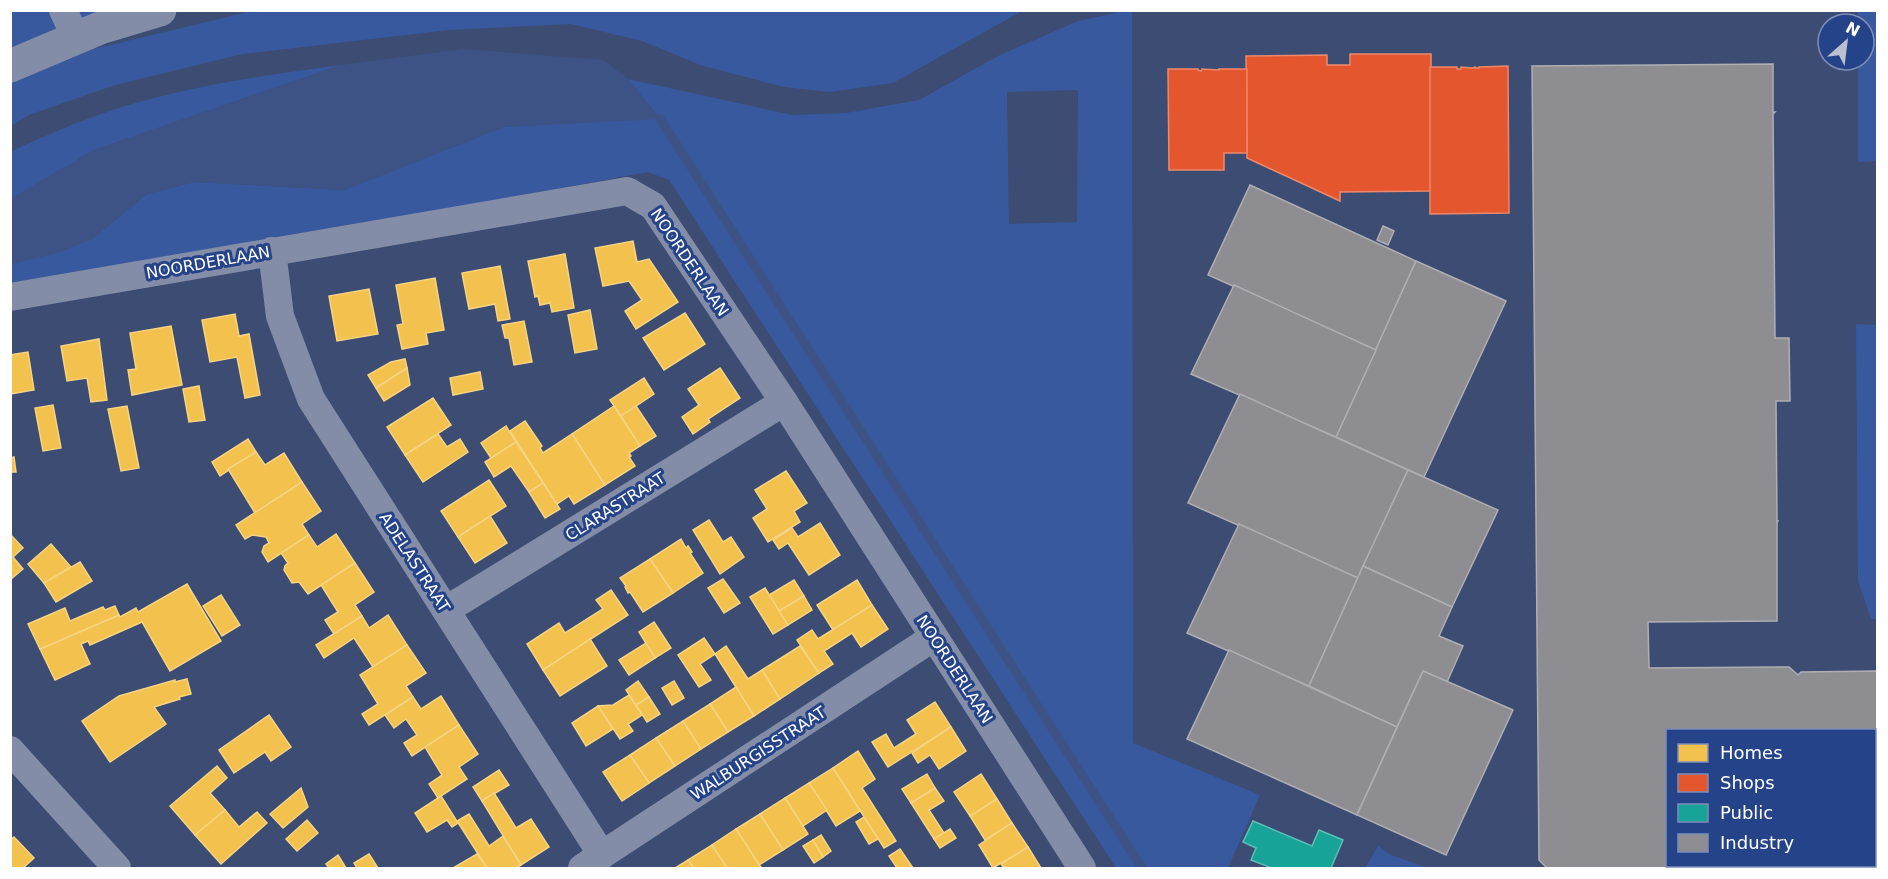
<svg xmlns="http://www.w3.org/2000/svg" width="1888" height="879" font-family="'DejaVu Sans',sans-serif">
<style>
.green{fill:#39599e;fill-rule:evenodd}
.water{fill:#3e5385}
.homes{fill:#f2c14e;stroke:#f6d483;stroke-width:1.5}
.shops{fill:#e4572e;stroke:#ec896d;stroke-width:1.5}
.public{fill:#17a398;stroke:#5dbfb7;stroke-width:1.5}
.industry{fill:#8d8d92;stroke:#afafb3;stroke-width:1.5;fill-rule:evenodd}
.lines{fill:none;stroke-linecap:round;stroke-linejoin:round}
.stream{stroke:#3e5385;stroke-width:9}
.minor{stroke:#838da7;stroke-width:28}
.tertiary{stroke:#838da7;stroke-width:33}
.labels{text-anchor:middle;stroke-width:6;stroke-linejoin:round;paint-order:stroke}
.street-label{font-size:16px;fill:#fff;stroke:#254389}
</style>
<rect width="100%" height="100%" fill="#3c4c72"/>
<g class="green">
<path d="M10,11H114L11,52Z"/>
<path d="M252,11H1022L893,83L830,92L784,87L703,66L642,41L571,24L449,30L243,54L115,85L29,115L11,126V81L81,52Z"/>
<path d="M1124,11H1132L1133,743L1260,795L1228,868H1116L669,180L648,172L11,290L10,264L92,239L147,194L194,182L344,190L504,127L659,118L628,79L792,115L846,113L919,100L1000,55L1078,21ZM1078,90L1077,222L1009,224L1007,92Z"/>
<path d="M1858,11H1877V161L1858,162V60H1864V24H1858Z"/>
<path d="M341,65L94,150L11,199L10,152C53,132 97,113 143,101C208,83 274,74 341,65Z"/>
<path d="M1856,324L1877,325V619H1871L1858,581Z"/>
<path d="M1378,846L1391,855L1428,868H1365Z"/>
</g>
<path class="water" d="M463,49L603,60L628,79L660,119L504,127L344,190L194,182L147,194L92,239L58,253L11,264V199L94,150L341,65Z"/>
<g class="homes">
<path d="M633,241L637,262L649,259L678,302L636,329L625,311L642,300L629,281L603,286L595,248Z"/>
<path d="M565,254L574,308L552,312L550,303L540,305L538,296L535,297L528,261Z"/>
<path d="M500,266L510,319L498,321L495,304L469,309L462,273Z"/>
<path d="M435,278L444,330L426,333L428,344L402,349L397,325L403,324L396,285Z"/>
<path d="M369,289L378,334L337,341L329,296Z"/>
<path d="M590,310L597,349L575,353L568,315Z"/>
<path d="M685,313L705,344L664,370L643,338Z"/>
<path d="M235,314L239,336L249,334L260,395L245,398L237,357L210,362L202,320Z"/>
<path d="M524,321L532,362L514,365L509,338H505L502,325Z"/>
<path d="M171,326L182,385L132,395L128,370L136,369L130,333Z"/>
<path d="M99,339L107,400L91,402L87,378L67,381L61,346Z"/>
<path d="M28,352L34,390L10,394V355Z"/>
<path d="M405,359L407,368L376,388L368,375L391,362Z"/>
<path d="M407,368L410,385L384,401L376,388Z"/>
<path d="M720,368L740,398L708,419L710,422L693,434L682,417L699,405L688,389Z"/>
<path d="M480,372L483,389L453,395L450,378Z"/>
<path d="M644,378L654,394L621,416L610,400Z"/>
<path d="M199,386L205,420L189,422L183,389Z"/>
<path d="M433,398L451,425L405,455L387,427Z"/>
<path d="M53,405L61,448L43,451L35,408Z"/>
<path d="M127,406L139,468L121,471L108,409Z"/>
<path d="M614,406L640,446L629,453L631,456L629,457L635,466L605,485L572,434Z"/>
<path d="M636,406L656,436L640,446L621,416Z"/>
<path d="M525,421L542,446L540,448L543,453L572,434L605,485L574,504L569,496L557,504L510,431Z"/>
<path d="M506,426L516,442L491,458L481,443Z"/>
<path d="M438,434L447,447L460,439L468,452L423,482L405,455Z"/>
<path d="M248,439L256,452L220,476L212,462Z"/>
<path d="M516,442L543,483L529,492L511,466L494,477L485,462Z"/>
<path d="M256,452L265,465L284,453L302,482L255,513L228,469Z"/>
<path d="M14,457L16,472H10V458Z"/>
<path d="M786,471L807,503L794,511L800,522L768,542L753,518L767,509L755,490Z"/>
<path d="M489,480L506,506L458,537L441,511Z"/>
<path d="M302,482L321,511L302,524L309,535L268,562L262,552L264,546L269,543L266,537L252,535L245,539L236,525Z"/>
<path d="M543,483L560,509L545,518L529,492Z"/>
<path d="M490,516L507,543L475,563L458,537Z"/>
<path d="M709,520L723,542L731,537L744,557L720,574L693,530Z"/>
<path d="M820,523L840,555L809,575L788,543L779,549L773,540L792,528L798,537Z"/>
<path d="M10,534L23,548L13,557L23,569L10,580Z"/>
<path d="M336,534L355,563L308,594L299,582L292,583L284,570L285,566L288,563L281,553L309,535L317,547Z"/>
<path d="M681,539L686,548L688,546L692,552L690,553L703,573L673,593L650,559Z"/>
<path d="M51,544L71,567L44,583L28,564Z"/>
<path d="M650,559L673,593L643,612L630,592L628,593L625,587L626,586L620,578Z"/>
<path d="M80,562L92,581L56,602L44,583Z"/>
<path d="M355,563L374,592L355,605L362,616L334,634L325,620L338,612L321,585Z"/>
<path d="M723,579L740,603L724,613L708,588Z"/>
<path d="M794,580L804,596L779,611L769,595Z"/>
<path d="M857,580L872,605L833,630L817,605Z"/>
<path d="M187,584L221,641L170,671L142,622L90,645L88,641L81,644L90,664L55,680L40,649L119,615L120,617L136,608L138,612Z"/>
<path d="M765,588L788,625L773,634L750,597Z"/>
<path d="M611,590L628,615L543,670L527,644L559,623L565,633L603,609L596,600Z"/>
<path d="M221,595L240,625L222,636L203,606Z"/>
<path d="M804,596L812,610L788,625L779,611Z"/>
<path d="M872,605L888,629L861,647L852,633L824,651L833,664L819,673L797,640L812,630L818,639Z"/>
<path d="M115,606L119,615L40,649L28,624L65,608L70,621L103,607L105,610Z"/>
<path d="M388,615L407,645L373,667L354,638L324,658L316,645L362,616L369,628Z"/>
<path d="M654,622L671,648L655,658L639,632Z"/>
<path d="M704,638L715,654L700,664L711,680L699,687L678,655Z"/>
<path d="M590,639L607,666L560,696L543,670Z"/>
<path d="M646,643L655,658L629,675L619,660Z"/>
<path d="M407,645L426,673L406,686L413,697L369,725L362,714L378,704L360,675Z"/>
<path d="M726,646L748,679L762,670L780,699L754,716L715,654Z"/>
<path d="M800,646L819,673L780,699L762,670Z"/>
<path d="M187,679L191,694L179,697L180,699L154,707L166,724L110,762L82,721L119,696L175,680V682Z"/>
<path d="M638,681L649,697L636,705L626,690Z"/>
<path d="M674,681L684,698L672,705L662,688Z"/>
<path d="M736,687L754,716L728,732L710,704Z"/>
<path d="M629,695L642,715L628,724L633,731L620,739L598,706L613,705Z"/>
<path d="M441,696L459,725L412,756L404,743L417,735L406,719L394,728L385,715L413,697L421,709Z"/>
<path d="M649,697L660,714L647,722L636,705Z"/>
<path d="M935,702L951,727L888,767L872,742L886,734L894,748L916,734L907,720Z"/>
<path d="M710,704L728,732L701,749L683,721Z"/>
<path d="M598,706L613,729L586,746L572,723Z"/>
<path d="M269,715L291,747L271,761L265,752L234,773L219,750Z"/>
<path d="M683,721L701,749L675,766L656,738Z"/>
<path d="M459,725L478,754L459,767L467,779L438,798L429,784L442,775L425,747Z"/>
<path d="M951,727L966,751L939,769L930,755L918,763L912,753Z"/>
<path d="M656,738L675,766L649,783L630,755Z"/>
<path d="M858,751L875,779L862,788L896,841L884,848L833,768Z"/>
<path d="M630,755L649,783L622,801L603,772Z"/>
<path d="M217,766L227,778L210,793L225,810L195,835L170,806Z"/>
<path d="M833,768L860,811L836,826L809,783Z"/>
<path d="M499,770L509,785L482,801L473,787Z"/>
<path d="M927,774L935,788L911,803L902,789Z"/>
<path d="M981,774L997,799L970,816L954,792Z"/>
<path d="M809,783L827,810L803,826L785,798Z"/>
<path d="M301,788L308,807L283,828L270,814Z"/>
<path d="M935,788L944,801L929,810L944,833L934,839L911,803Z"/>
<path d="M494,793L516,828L531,819L549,847L521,865L482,801Z"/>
<path d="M441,796L458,823L452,827L447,820L427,832L415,813Z"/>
<path d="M785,798L808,834L783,850L760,814Z"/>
<path d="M997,799L1012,823L985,840L970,816Z"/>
<path d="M225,810L239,827L257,812L267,823L221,864L195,835Z"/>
<path d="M469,814L489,846L503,836L521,865L516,868H487L457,821Z"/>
<path d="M760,814L783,850L759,865L736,829Z"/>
<path d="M864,817L878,839L869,844L856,822Z"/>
<path d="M307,820L318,833L297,851L286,839Z"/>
<path d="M1012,823L1028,847L993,868L979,845Z"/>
<path d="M736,829L759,865L762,868H727L712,845Z"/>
<path d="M950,829L956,838L940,848L934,839Z"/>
<path d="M821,835L831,851L823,857L813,840Z"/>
<path d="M14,837L34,858L23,868H10V840Z"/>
<path d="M813,840L823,857L814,863L803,846Z"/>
<path d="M712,845L727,868H694L688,860Z"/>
<path d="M1028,847L1041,868H1004L1001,864Z"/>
<path d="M900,849L913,868H897L889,856Z"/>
<path d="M369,854L378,868H357L354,863Z"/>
<path d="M477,854L487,868H453Z"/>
<path d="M338,855L346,868H329L326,864Z"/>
<path d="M688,860L694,868H675Z"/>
</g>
<g class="shops">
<path d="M1350,54H1431V191L1340,192V201L1247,158L1246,56L1327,55V65H1350Z"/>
<path d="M1508,66L1509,213L1430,214V67H1457V69H1461V67L1473,68L1475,67V68H1479V67Z"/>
<path d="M1168,69H1198V70L1201,71L1202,69L1219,70V69H1247V153H1224V170H1169Z"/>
</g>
<path class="public" d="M1253,821L1312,846L1319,830L1343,840L1331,868H1272L1251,860L1256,848L1243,842Z"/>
<g class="industry">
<path d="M1773,64V112H1775L1773,114L1775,338H1789L1790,401H1776L1777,521H1778L1777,523V621L1648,622L1649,668L1789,667L1798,675L1801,672L1878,671V868H1547L1539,860L1532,66ZM1668,730H1874V866H1668Z"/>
<path d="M1250,185L1416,261L1376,350L1208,275Z"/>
<path d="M1383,226L1394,231L1388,245L1377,240Z"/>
<path d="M1416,261L1506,301L1424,477L1336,437Z"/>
<path d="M1234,285L1376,350L1336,437L1191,374Z"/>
<path d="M1240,394L1408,470L1358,578L1188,503Z"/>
<path d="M1408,470L1498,510L1452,607L1363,566Z"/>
<path d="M1239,524L1358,578L1309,686L1187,633Z"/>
<path d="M1363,566L1452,607L1439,636L1463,646L1447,682L1423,671L1397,727L1309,686Z"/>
<path d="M1229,650L1397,727L1357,815L1187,739Z"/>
<path d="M1423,671L1513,710L1446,855L1357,815Z"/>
</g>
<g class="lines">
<path class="stream" d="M660,119L1142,868"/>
<g class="minor">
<path d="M63,10L76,38"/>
<path d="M272,251L280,316L311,399L602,855"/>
<path d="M10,297L627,191L653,206L784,402L1082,868"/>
<path d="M446,610L784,402"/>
<path d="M10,750L117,868"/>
<path d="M582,868L934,637"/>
</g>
<path class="tertiary" d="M10,66L100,28L160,10"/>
</g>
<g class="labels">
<g class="street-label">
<text transform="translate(208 262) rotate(-10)" y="6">NOORDERLAAN</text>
<text transform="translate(690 262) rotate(56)" y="6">NOORDERLAAN</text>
<text transform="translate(615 506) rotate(-32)" y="6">CLARASTRAAT</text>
<text transform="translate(415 562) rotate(57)" y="6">ADELASTRAAT</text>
<text transform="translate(955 669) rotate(57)" y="6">NOORDERLAAN</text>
<text transform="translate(758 753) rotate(-33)" y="6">WALBURGISSTRAAT</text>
</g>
</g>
<rect width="1888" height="879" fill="none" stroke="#ffffff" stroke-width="24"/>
<rect x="1666" y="729" width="210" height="138" fill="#254389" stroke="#7c8eb8" stroke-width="1.5"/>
<rect x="1678" y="744" width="30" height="18" fill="#f2c14e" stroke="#7c8eb8" stroke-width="1.5"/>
<text x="1720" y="759" font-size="18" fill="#ffffff">Homes</text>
<rect x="1678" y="774" width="30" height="18" fill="#e4572e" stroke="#7c8eb8" stroke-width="1.5"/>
<text x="1720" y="789" font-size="18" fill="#ffffff">Shops</text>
<rect x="1678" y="804" width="30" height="18" fill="#17a398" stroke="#7c8eb8" stroke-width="1.5"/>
<text x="1720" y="819" font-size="18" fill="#ffffff">Public</text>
<rect x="1678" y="834" width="30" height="18" fill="#8d8d92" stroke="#7c8eb8" stroke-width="1.5"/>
<text x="1720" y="849" font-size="18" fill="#ffffff">Industry</text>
<g transform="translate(1846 42) rotate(28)"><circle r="28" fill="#254389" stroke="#7c8eb8" stroke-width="1.5"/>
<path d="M0-4.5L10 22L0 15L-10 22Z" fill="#bbc0ce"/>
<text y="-9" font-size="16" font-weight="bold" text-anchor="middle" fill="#ffffff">N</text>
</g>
</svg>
